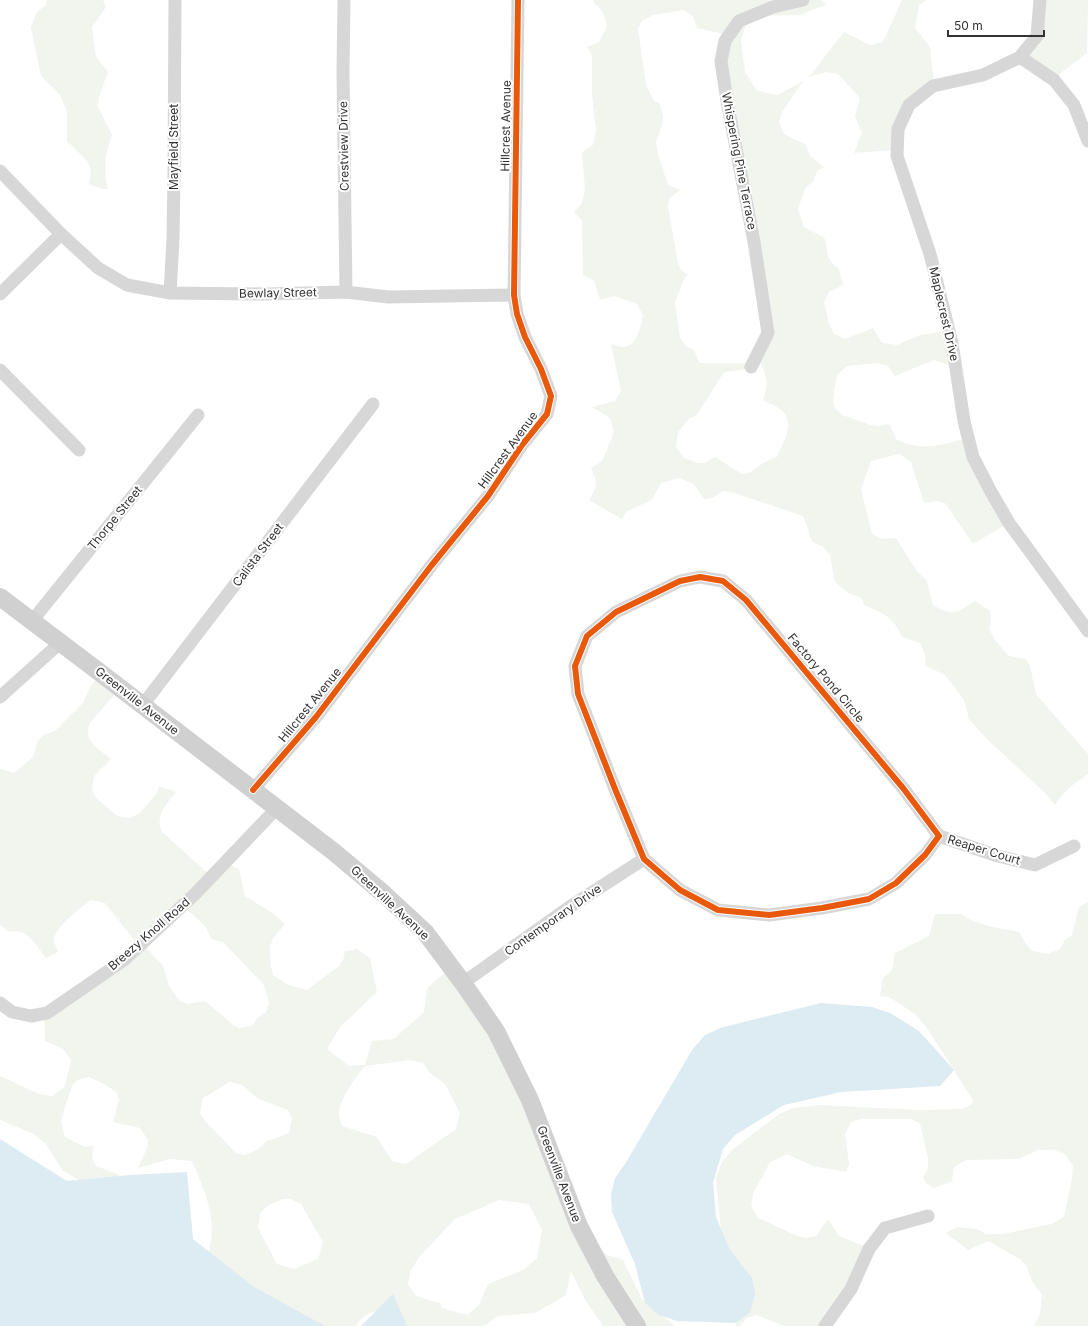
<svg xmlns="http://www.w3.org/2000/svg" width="1088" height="1326" font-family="Inter,sans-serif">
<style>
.green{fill:#f1f5ed;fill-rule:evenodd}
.water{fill:#ddebf3}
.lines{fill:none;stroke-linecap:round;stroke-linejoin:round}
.street{stroke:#d7d7d7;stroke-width:13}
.secondary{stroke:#d0d0d0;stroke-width:18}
.cycleway-casing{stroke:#fff;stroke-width:8}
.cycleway{stroke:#e8590c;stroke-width:6}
.labels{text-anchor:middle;stroke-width:4;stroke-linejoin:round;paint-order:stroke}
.street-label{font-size:12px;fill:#333;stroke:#fff}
</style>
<rect width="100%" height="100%" fill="#fff"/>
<g class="green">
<path d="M47,0H103L106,7L92,27L96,57L108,72L99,97L98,107L112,135C105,156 103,167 108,189H103L89,184L91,170L87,161L67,141V111L60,95L41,76L31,28L36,13L46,5Z"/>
<path d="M593,0H773L775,4L795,0H821L826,5L799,15L748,16L741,41L745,72L757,91L778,95L803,81L782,112L779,122L784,134L805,144L810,156L824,167L817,171L813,182L806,187L798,209L804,227L825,238L828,256L832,263L839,269L843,285L829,292L824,302L829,324L834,334L845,339L873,328L882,343L897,345L920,335L947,331L955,367L934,360L895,376L888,366L877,363L847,366L837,375C833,402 826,411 857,420C863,422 871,426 878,426C882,426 885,423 890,425L896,439C922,452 941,445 967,438L1005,525L973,544L945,503L936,501L924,503L911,462L899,454L871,461L861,489L872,534L882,539L896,538L916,570L927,581L933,605C954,617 956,613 975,601L990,611L991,622L989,629L995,640L1009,656L1026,659L1030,666L1036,694L1088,754V774C1075,783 1063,791 1055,805L1045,793L985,737L968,718V714L964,700L945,675L926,666L925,655L920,643L902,637C893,616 884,614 864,605L862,598L848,593L835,582L830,555L823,547L813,542L809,536V531L803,516L731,492L723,491L712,498L704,499L694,484L679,478L661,483L652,500L627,511L622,519L589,500C598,486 598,483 591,468L602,461L614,432L610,418L592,407L615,401L621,391L611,344C615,345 620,347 624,347C637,346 641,326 643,315L637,304L615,296L600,300L594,280L583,275L582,221L574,212L582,203L585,190L582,152L593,145L596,130L592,95V56L587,47L599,42L607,26L602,10L594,3ZM683,10L693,16L697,28L727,35V107L768,331L757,359C768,374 769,384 763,400C768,403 775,405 780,409C797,421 783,442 777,457C772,459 766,461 762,464C754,468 752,474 742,474L715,457L705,463H698L684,458L676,447L678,432L689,419L697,415L724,372L747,369L750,363H702L699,362L694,350L686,346L680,338L675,303L683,281L688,274L682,271L678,264L668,206L670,198L680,190L668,185L658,153L656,142L662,125L663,116L659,103L654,101L646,85L638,29L642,21L653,15Z"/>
<path d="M902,0H927L919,5L915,28L930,47L934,84L909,102L894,150L854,153L862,133L855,117L860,98L838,74L826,72L809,77L844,32L870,45L883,42Z"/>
<path d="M1038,0H1088L1087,53L1054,78L1023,57L1035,35Z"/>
<path d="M102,673L120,688L90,723C82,740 100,750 111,759L94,776L92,790L96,798L117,816L130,818L140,813L157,793L159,786L176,792C167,804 154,816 162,832L210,875L224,862L239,869L245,896L271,912L285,924L273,938L270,947L271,967L273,975L288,985L307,990L339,966L343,960L345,951L357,949L370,958L377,992L340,1027L327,1049L349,1066L365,1065L372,1041L394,1039L424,1012L427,989L431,984L451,968L464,980L593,1243L607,1255L623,1260L642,1299L675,1326H603L584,1298L571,1271L566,1295L535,1313L498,1316L484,1326H400L382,1310L367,1314L358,1322L357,1326H299L205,1258C207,1254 210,1250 210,1246C217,1217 203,1187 192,1161L170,1159L138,1168L147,1148L148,1140L140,1128L113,1122L119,1099L116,1092L106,1085L89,1077L78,1080L73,1084L65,1107L61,1122L65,1137L85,1147L94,1145L92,1158L96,1166L120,1175L100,1183L80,1181L62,1170L46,1144L34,1134L0,1120V1076L39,1094L52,1096L61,1090L65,1086L71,1060L63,1049L45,1041L44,1012L137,944L105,903L91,900C81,907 54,928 54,940C54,944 57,949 58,952L46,958C36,945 27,927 9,932L0,925V769L14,773L33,757L37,743L42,736L56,730L83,703L90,687ZM182,905L206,927L211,939L223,942L264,985L269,1003L266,1012L257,1018L253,1025L240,1028L234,1026L205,1001L188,1004L180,1001L169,986L163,966L142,943ZM410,1060L423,1063L429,1072L445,1084L460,1113L456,1129L406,1164L392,1161L377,1137L342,1126C341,1122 338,1115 339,1110C341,1099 357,1074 365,1066ZM230,1082L242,1085L259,1099L288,1110L292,1119L289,1133L274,1139L268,1140L257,1150L244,1155L236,1153L205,1121L200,1113L203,1098ZM283,1199H290L301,1204L323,1242L318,1259L294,1269L277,1264L258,1228L260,1213L269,1205ZM499,1200L529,1204L542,1230L537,1258L523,1270L488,1284L479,1305L468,1315L448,1310L441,1307L442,1304L416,1296L408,1284L410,1272L419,1257L455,1219Z"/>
<path d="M1088,902V1326H1034L1040,1314L1042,1295L1032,1281L1027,1267L1020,1259L988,1241L968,1250L946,1233L957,1227L977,1229L986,1234H1003L1052,1224L1064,1217L1072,1178L1073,1166L1065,1154L1054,1150H1038L1019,1159L966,1160L954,1167L952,1181L934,1188L926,1183L923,1177L928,1168V1158L920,1124L912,1119H861L851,1122L845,1134L849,1164L846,1172L813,1166L787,1154L770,1162L753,1194L751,1206L758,1218L797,1236L807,1238L816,1236L828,1219L839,1236L868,1248L824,1326H784L757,1315L746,1318L740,1326H735L750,1296L723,1251L716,1178L722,1162L733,1149L779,1114L793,1108L820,1105L917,1110L962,1109L972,1104L973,1100L927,1028L915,1014L889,997L880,996L883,978L892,970L895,953L929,936L935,914H962C975,926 1002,928 1019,932L1030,950L1048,954L1060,949L1065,940L1072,935L1079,907Z"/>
</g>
<g class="water">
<path d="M821,1003L872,1007L890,1013L919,1031L954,1070L940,1086L841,1092L784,1105L735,1135L723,1149L713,1183L716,1217L730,1250L752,1278L755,1294L750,1312L736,1323L677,1321L659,1315L645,1303L635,1264L612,1212L611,1194L615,1178L625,1164L692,1050L705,1035L720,1028Z"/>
<path d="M0,1139L67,1181L130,1175L187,1172L193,1239L254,1287L325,1326H0Z"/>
<path d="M393,1294L407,1326H361Z"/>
</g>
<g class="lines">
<g class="street">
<path d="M344,0L343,72L346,292"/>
<path d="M1040,0L1037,36L1020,57L983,75L933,86L909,105L898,129L897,156L930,254L952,343L964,421L973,457L990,490L1009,523L1088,631"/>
<path d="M1020,57L1054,80L1074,105L1088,141"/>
<path d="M0,171L61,234L98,268L127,285L170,293L266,294L346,292L388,297L514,295"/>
<path d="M170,293L173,239L174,174L175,0"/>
<path d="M0,294L61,234"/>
<path d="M751,367L768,333L754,242L727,101L721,61L725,41L739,21L773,7L803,0"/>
<path d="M0,370L79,450"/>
<path d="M700,577L723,581L746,600L903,788L939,836L925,855L896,883L869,899L822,908L769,915L718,910L680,890L644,859L615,789L578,694L575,666L587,636L616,612L680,581Z"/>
<path d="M32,621L198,415"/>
<path d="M0,697L60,643"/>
<path d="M142,706L373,404"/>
<path d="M253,790L316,717L431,566L488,496L522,445L547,414L551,396L541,369L525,337L517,314L514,295L518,0"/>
<path d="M939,836L998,856L1035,865L1074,846"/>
<path d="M463,983L568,908L644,859"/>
<path d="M0,1003L12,1012L31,1016L47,1013L124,960L195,894L277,808"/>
<path d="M825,1326L851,1289L869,1249L885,1228L928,1216"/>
</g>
<path class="secondary" d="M0,597L98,671L334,852L384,894L425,932L463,983L496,1031L530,1100L579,1226L605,1276L637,1326"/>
<defs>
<g id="cycleway">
<path d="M700,577L723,581L746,600L903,788L939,836L925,855L896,883L869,899L822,908L769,915L718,910L680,890L644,859L615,789L578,694L575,666L587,636L616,612L680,581Z"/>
<path d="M253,790L316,717L431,566L488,496L522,445L547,414L551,396L541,369L525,337L517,314L514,295L518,0"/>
</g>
</defs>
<use href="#cycleway" class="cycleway-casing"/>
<use href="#cycleway" class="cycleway"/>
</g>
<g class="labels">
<g class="street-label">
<text transform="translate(506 126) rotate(-89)" y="4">Hillcrest Avenue</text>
<text transform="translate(344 146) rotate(-91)" y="4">Crestview Drive</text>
<text transform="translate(174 147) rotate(-90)" y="4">Mayfield Street</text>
<text transform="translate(739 161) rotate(79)" y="4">Whispering Pine Terrace</text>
<text transform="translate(278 293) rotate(-1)" y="4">Bewlay Street</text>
<text transform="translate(944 314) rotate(77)" y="4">Maplecrest Drive</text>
<text transform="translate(508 450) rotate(-54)" y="4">Hillcrest Avenue</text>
<text transform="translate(115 518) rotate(-51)" y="4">Thorpe Street</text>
<text transform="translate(258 555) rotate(-53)" y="4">Calista Street</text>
<text transform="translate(826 678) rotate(50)" y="4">Factory Pond Circle</text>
<text transform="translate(137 701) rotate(38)" y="4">Greenville Avenue</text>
<text transform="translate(310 705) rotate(-51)" y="4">Hillcrest Avenue</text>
<text transform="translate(984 850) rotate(17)" y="4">Reaper Court</text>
<text transform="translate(390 903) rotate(43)" y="4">Greenville Avenue</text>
<text transform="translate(553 920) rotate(-35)" y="4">Contemporary Drive</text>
<text transform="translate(149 934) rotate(-41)" y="4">Breezy Knoll Road</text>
<text transform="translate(559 1174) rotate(69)" y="4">Greenville Avenue</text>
</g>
</g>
<path d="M948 30v6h96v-6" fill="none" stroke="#333333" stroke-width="2"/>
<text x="954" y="30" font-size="12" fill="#333333" stroke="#ffffff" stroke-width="3" paint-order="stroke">50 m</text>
</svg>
